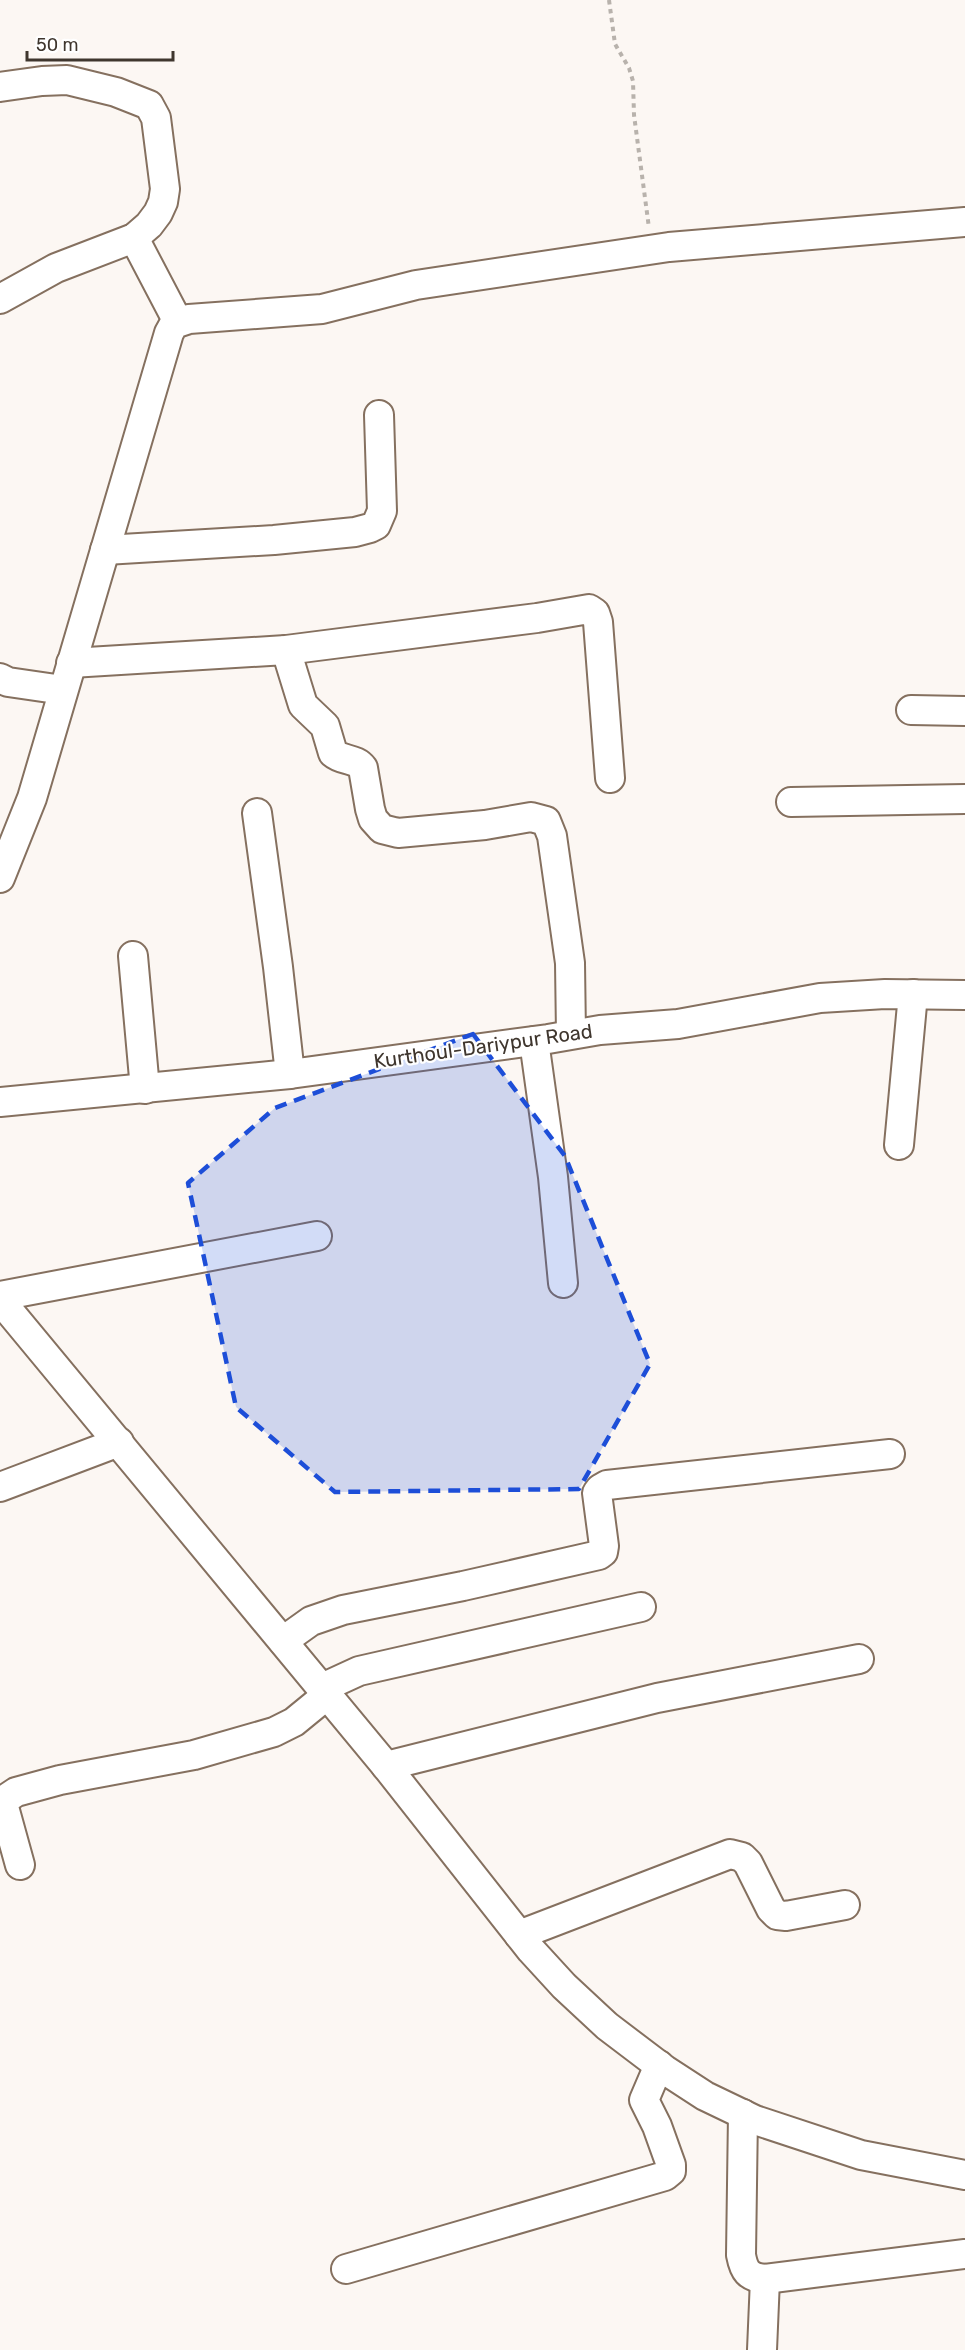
<svg xmlns="http://www.w3.org/2000/svg" width="965" height="2350" font-family="Rubik,sans-serif">
<style>
.lines{fill:none;stroke-linecap:round;stroke-linejoin:round}
.minor-casing{stroke:#85705f;stroke-width:32}
.path{stroke:#b8b2ac;stroke-width:4;stroke-dasharray:4.5 4.5;stroke-linecap:butt}
.minor{stroke:#fff;stroke-width:28}
.marked{fill:#1d4ed8;fill-opacity:0.2;stroke:#1d4ed8;stroke-width:4.5;stroke-dasharray:12 8;stroke-linejoin:round}
.labels{text-anchor:middle;stroke-width:4.5;stroke-linejoin:round;paint-order:stroke}
.street-label{font-size:20px;fill:#3f362e;stroke:#fff}
</style>
<rect width="100%" height="100%" fill="#fcf7f3"/>
<g class="lines">
<defs>
<g id="minor">
<path d="M0,87L42,81L67,80L116,92L149,105L156,118L165,189L163,202L158,213L149,225L134,238L56,268L0,299"/>
<path d="M134,238L178,322"/>
<path d="M105,550L274,540L355,532L370,528L376,525L382,511L379,415"/>
<path d="M286,650L303,705L325,726L333,753C342,761 356,758 363,768L370,809L373,819L382,829L398,833L485,825L531,817L546,821L552,836L570,963L571,1034"/>
<path d="M71,663L286,650L537,618L589,609L595,613L598,622L610,778"/>
<path d="M0,678L8,682L63,690"/>
<path d="M911,710L965,711"/>
<path d="M791,802L965,799"/>
<path d="M257,813L278,967L290,1074"/>
<path d="M0,878L32,798L169,333L174,324L189,319L322,309L416,285L669,247L965,222"/>
<path d="M133,956L145,1089"/>
<path d="M534,1041L553,1177L563,1283"/>
<path d="M0,1102L290,1074L548,1039L600,1030L678,1024L820,998L885,994L965,995"/>
<path d="M899,1145L913,994"/>
<path d="M0,1296L317,1236"/>
<path d="M0,1300L386,1766L531,1950L564,1986L607,2026L665,2070L705,2096L755,2120L861,2155L965,2175"/>
<path d="M0,1487L119,1442"/>
<path d="M283,1641L311,1621L343,1610L463,1586L599,1555L603,1552L604,1546L597,1493L600,1489L607,1485L890,1454"/>
<path d="M322,1688L359,1671L641,1607"/>
<path d="M386,1766L657,1698L859,1659"/>
<path d="M20,1865L4,1807L7,1798L16,1792L60,1780L194,1755L274,1732L294,1722L327,1695"/>
<path d="M519,1935L730,1854L742,1857L748,1863L771,1909L777,1915L786,1916L845,1905"/>
<path d="M743,2114L741,2255C744,2271 748,2277 765,2279L965,2254"/>
<path d="M346,2269L665,2176L671,2171V2165L657,2126L644,2100L659,2065"/>
<path d="M762,2350L765,2279"/>
</g>
</defs>
<use href="#minor" class="minor-casing"/>
<path class="path" d="M609,0L615,44L629,68L633,81L634,115L649,228"/>
<use href="#minor" class="minor"/>
</g>
<path class="marked" d="M473,1034L565,1156L650,1364L579,1489L335,1492L236,1407L188,1183L275,1108Z"/>
<g class="labels">
<g class="street-label">
<text transform="translate(483 1046) rotate(-8)" y="7">Kurthoul-Dariypur Road</text>
</g>
</g>
<path d="M27 51v9h146v-9" fill="none" stroke="#3f362e" stroke-width="3"/>
<text x="36" y="51" font-size="18" fill="#3f362e" stroke="#ffffff" stroke-width="4.5" paint-order="stroke">50 m</text>
</svg>
